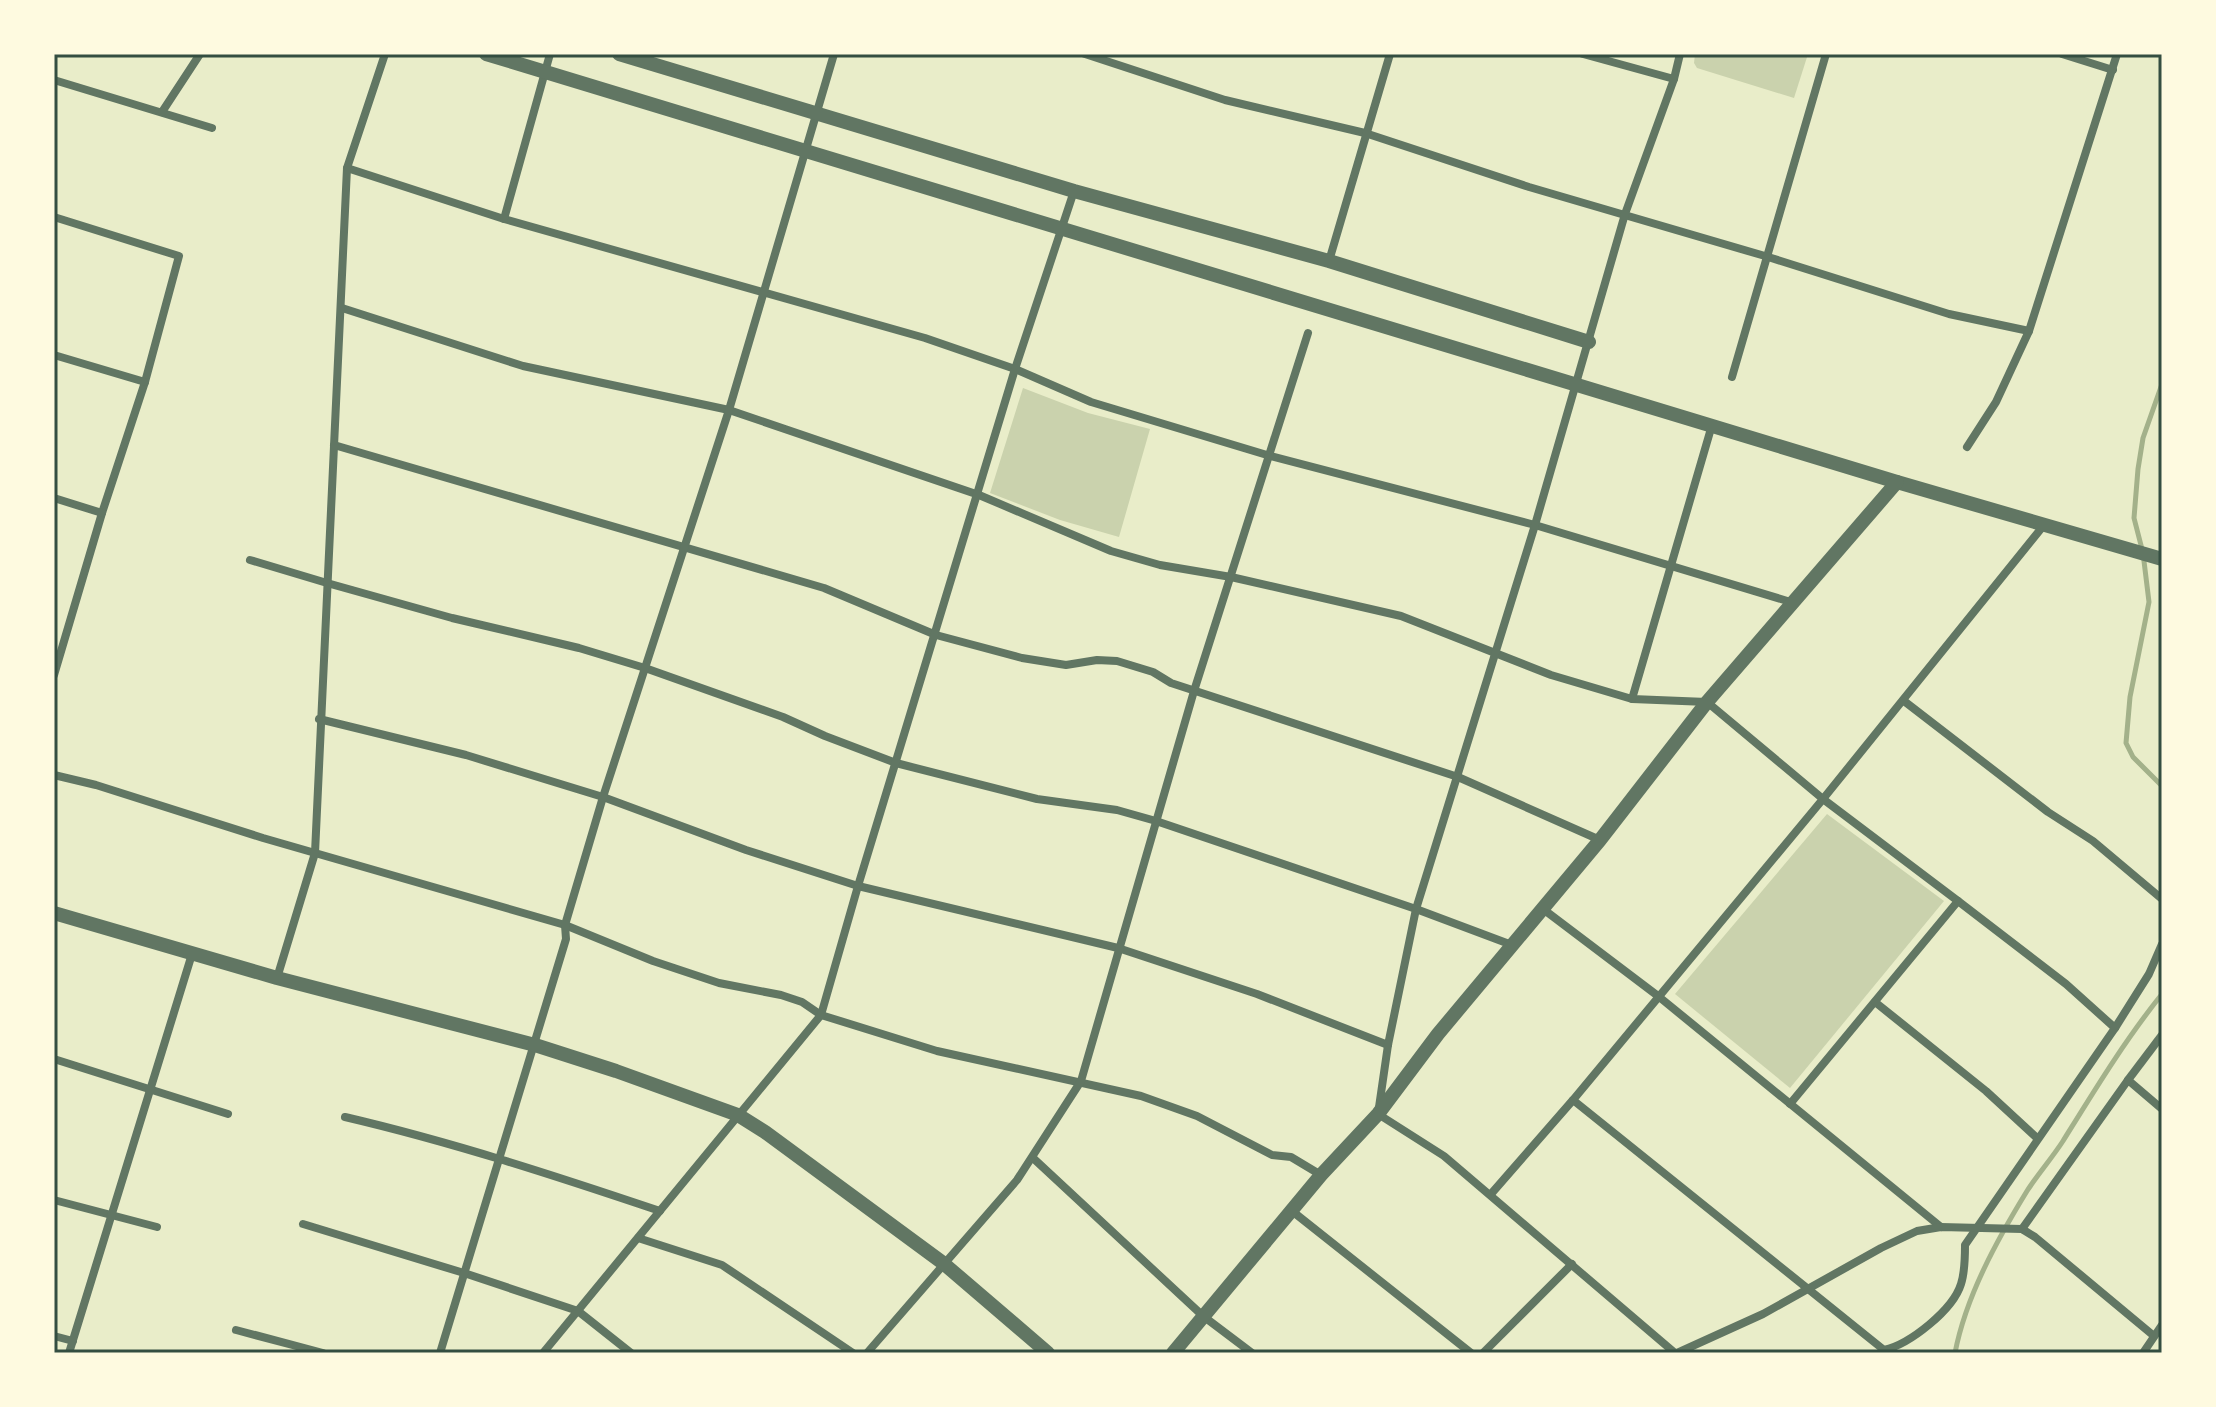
<svg xmlns="http://www.w3.org/2000/svg" width="2216" height="1407" font-family="'Open Sans',sans-serif">
<style>
.green{fill:#cad2ad}
.lines{fill:none;stroke-linecap:round;stroke-linejoin:round}
.stream{stroke:#a3b18a;stroke-width:5}
.minor{stroke:#617663;stroke-width:8}
.tertiary{stroke:#617663;stroke-width:14}
.neatline{fill:none;stroke:#344e41;stroke-width:3}
</style>
<rect width="100%" height="100%" fill="#e9edc9"/>
<g class="green">
<path d="M1695,54H1808L1794,98L1697,68L1694,63Z"/>
<path d="M1023,388L1088,413L1150,429L1119,537L1060,520L990,493Z"/>
<path d="M1827,814L1944,901L1790,1088L1675,994Z"/>
</g>
<g class="lines">
<g class="stream">
<path d="M2162,384L2143,438L2138,469L2134,518L2143,553L2149,602L2130,697L2126,743L2133,757L2162,786"/>
<path d="M1955,1353C1966,1296 1997,1240 2027,1191C2038,1174 2052,1158 2063,1141C2094,1091 2125,1040 2162,994"/>
</g>
<g class="minor">
<path d="M1085,54L1225,100L1365,133L1529,187L1765,256L1949,314L2029,331"/>
<path d="M1583,54L1674,79"/>
<path d="M2062,54L2113,70"/>
<path d="M54,80L212,128"/>
<path d="M162,112L200,54"/>
<path d="M347,168L504,219L925,338L1015,369L1091,402L1267,455L1535,525L1794,603"/>
<path d="M54,217L179,256L145,382L102,513L54,675"/>
<path d="M504,219L550,54"/>
<path d="M1329,261L1390,54"/>
<path d="M342,308L523,366L729,410L979,495L1111,551L1160,565L1231,577L1401,616L1551,675L1632,699L1707,702L1823,799L1958,901L1790,1104"/>
<path d="M54,355L145,382"/>
<path d="M1732,377L1826,54"/>
<path d="M334,445L824,588L936,635L1022,658L1066,665L1097,660L1117,661L1153,672L1171,683L1458,777L1600,840"/>
<path d="M1967,447L1996,402L2029,331L2117,54"/>
<path d="M54,498L102,513"/>
<path d="M250,560L327,583L452,618L579,648L645,668L783,717L825,736L896,763L1037,799L1117,810L1156,821L1416,909L1512,945"/>
<path d="M1632,699L1712,425"/>
<path d="M1904,701L2048,812L2093,841L2162,899"/>
<path d="M319,719L466,755L603,797L746,850L858,886L1118,948L1257,994L1388,1045"/>
<path d="M54,775L96,785L263,838L565,925L653,961L719,983L781,995L802,1002L821,1015L937,1051L1141,1096L1197,1116L1272,1155L1291,1157L1321,1175"/>
<path d="M1958,901L2066,984L2115,1028"/>
<path d="M1543,909L1658,996L1941,1227"/>
<path d="M277,978L315,853L347,168L385,54"/>
<path d="M1875,1002L1986,1091L2037,1138"/>
<path d="M54,1059L228,1114"/>
<path d="M2128,1080L2162,1035"/>
<path d="M1573,1100L1884,1350C1910,1344 1953,1310 1961,1284C1965,1272 1965,1257 1965,1245L2115,1028L2149,974L2162,944"/>
<path d="M345,1117C452,1142 556,1176 660,1211"/>
<path d="M1033,1158L1203,1316L1252,1353"/>
<path d="M1491,1194L1573,1100L1823,799L2044,525"/>
<path d="M54,1200L157,1227"/>
<path d="M1292,1211L1471,1353"/>
<path d="M303,1224L464,1273L578,1311L631,1353"/>
<path d="M2022,1229L2128,1080L2162,1109"/>
<path d="M638,1238L722,1265L853,1353"/>
<path d="M236,1330L323,1353"/>
<path d="M54,1336L73,1341"/>
<path d="M69,1353L192,954"/>
<path d="M440,1353L566,939L565,925L603,797L729,410L834,54"/>
<path d="M543,1353L821,1015L858,886L1015,369L1074,191"/>
<path d="M867,1353L1017,1180L1081,1081L1194,691L1308,333"/>
<path d="M1483,1353L1572,1264"/>
<path d="M1675,1353L1444,1156L1378,1114L1388,1045L1416,909L1535,525L1625,214L1674,79L1680,54"/>
<path d="M1677,1353L1763,1314L1881,1248L1917,1231L1941,1227L2022,1229L2035,1237L2154,1336"/>
<path d="M2143,1353L2162,1325"/>
</g>
<g class="tertiary">
<path d="M486,54L1897,482L2162,559"/>
<path d="M619,54L1074,191L1329,261L1589,342"/>
<path d="M54,913L277,978L535,1045L616,1071L738,1115L765,1132L943,1263L1048,1353"/>
<path d="M1173,1353L1321,1175L1378,1114L1438,1034L1600,840L1707,702L1897,482"/>
</g>
</g>
<rect width="2216" height="1407" fill="none" stroke="#fefae0" stroke-width="112"/>
<rect x="56" y="56" width="2104" height="1295" class="neatline"/>
</svg>
